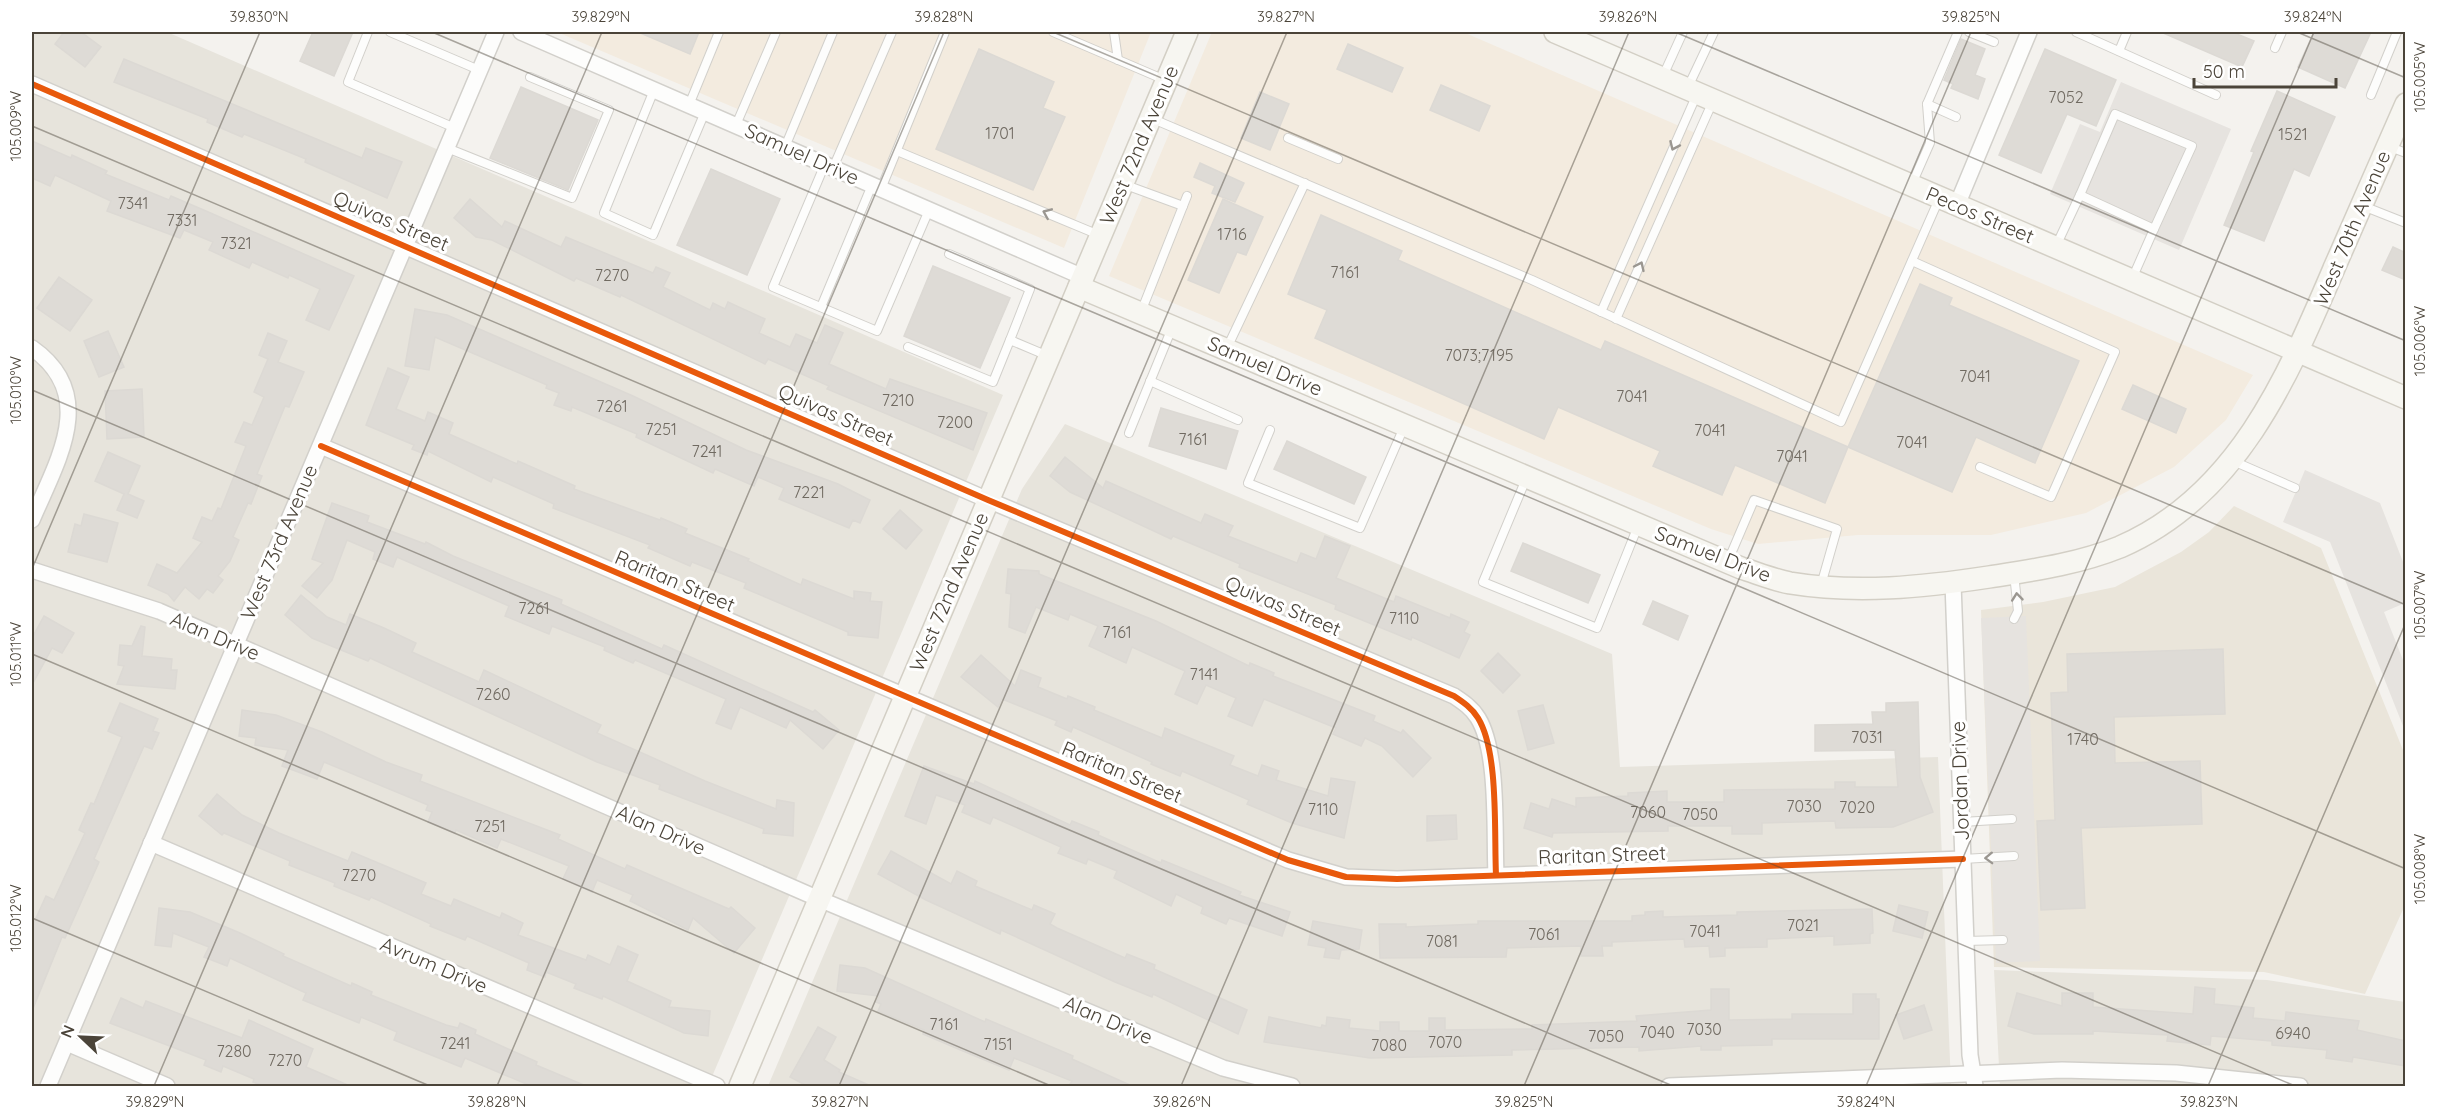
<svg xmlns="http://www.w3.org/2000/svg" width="2437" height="1118" font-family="Quicksand,sans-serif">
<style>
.residential{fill:#e7e4dc}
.commercial{fill:#f3ebdf}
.education{fill:#eae5da}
.parking{fill:#e6e3df}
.building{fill:#dedbd6;stroke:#dcd9d4;stroke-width:1.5}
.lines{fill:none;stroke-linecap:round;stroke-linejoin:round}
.lane-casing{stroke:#d2d0cb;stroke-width:10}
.street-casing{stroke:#d2d0cb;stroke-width:18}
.secondary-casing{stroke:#d3cfc5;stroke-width:24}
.lane{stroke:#fdfdfc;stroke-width:8}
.street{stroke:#fdfdfc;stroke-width:15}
.secondary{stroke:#f7f6f1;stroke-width:21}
.cycleway-casing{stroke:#fff;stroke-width:10}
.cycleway{stroke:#e8590c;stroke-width:6}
.oneway{stroke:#9b9791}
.ticks{fill:none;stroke:#4b4439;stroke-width:1.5;stroke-opacity:0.45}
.labels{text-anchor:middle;stroke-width:6;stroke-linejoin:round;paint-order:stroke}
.number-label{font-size:16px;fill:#706a61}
.street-label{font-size:20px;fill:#4b4439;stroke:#fff}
.neatline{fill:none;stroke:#4b4439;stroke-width:2}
.ticks-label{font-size:15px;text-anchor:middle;fill:#4b4439}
</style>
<rect width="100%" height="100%" fill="#f4f2ee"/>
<g class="residential">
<path d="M32,32H167L1003,395L708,1086H32Z"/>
<path d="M1065,424L1612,654L1620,767L1938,757L1951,1086H768L1022,489Z"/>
<path d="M1994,970L2267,980L2405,1002V1086H2000Z"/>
</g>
<g class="commercial">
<path d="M557,32H1151L1064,248Z"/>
<path d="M1212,32H1463L2253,375L2226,420L2174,467L2086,513L1991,535H1858L1758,544L1711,529L1109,276Z"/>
</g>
<path class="education" d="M2234,506L2321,548L2405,755V905L2365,994L2264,972L1994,967L1981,610L2043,602L2115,587L2181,552L2209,532Z"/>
<g class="parking">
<path d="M2121,82L2231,129L2179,250L2050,194L2080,124L2100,132Z"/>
<path d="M2305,470L2380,503L2405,567V603L2384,612L2405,665V731L2330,542L2283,522Z"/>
<path d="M2026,616L2040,961L1996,963L1981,618Z"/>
</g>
<g class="building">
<path d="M64,32H81L101,47L85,67L55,44Z"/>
<path d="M313,32H353L334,76L300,61Z"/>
<path d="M638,32H699L690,54Z"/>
<path d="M2161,32H2232L2254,41L2242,67Z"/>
<path d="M2314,32H2371L2345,88L2298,67Z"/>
<path d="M1961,39L1985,49L1975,75L1985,79L1978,99L1951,88L1953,84L1944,80Z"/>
<path d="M1348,44L1403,68L1392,92L1337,69Z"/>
<path d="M979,49L1054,82L1043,108L1065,117L1033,190L936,149Z"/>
<path d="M2045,49L2116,80L2096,126L2067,114L2041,173L1999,155Z"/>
<path d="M124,59L362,158L366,148L402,162L387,198L305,162L306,159L244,134L242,137L207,122L208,119L114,82Z"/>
<path d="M1441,85L1490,106L1479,131L1430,110Z"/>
<path d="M521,87L598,120L568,190L490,158Z"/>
<path d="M2277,91L2335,117L2309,176L2294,169L2264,241L2224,225L2254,152L2251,151Z"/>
<path d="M1260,92L1289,104L1270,150L1241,138Z"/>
<path d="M32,141L71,158L72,155L107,171L105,174L169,200L171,196L206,211L354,276L329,330L306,320L320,289L289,275L288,278L252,262L249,268L209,250L213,242L184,230L180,238L107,211L111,201L55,175L50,186L32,178Z"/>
<path d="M1200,163L1244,183L1235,202L1212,193L1215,186L1194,177Z"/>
<path d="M711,169L780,199L747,275L677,245Z"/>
<path d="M470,199L502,227L505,221L561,247L566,237L653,273L656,267L670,273L663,287L710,310L713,303L725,309L728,302L765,319L759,333L790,347L796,334L817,343L825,325L843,333L829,364L886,389L890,379L987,413L973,450L827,389L829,386L768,359L765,364L621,295L620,297L576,278L574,281L492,240L476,237L454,218Z"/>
<path d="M1223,199L1263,217L1246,255L1237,252L1219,293L1188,280Z"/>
<path d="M1321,215L1402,251L1398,260L1601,350L1605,341L1848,447L1825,503L1735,465L1722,495L1653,466L1660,451L1558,407L1544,439L1315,338L1327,310L1288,294Z"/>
<path d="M2393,247L2406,253V280L2382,270Z"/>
<path d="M933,266L1010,298L980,368L904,336Z"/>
<path d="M59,277L92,300L70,331L37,308Z"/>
<path d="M1920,284L1952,298L1949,305L2079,361L2035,463L1976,437L1952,492L1848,447Z"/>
<path d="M415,309L447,315L633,396L746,450L838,484L870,500L860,523L853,520L849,528L779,499L784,488L758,477L754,486L715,469L713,473L636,437L637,434L572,407L571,411L554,405L559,393L546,388L547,385L435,337L429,370L405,366Z"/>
<path d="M108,331L124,367L99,377L84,341Z"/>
<path d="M268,333L287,341L278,362L304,372L289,407L285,406L257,474L262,476L251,504L248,503L233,537L239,540L230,561L218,576L223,580L213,593L207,589L199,599L185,587L174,601L168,594L148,585L157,564L177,573L202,542L193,538L202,517L212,521L218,508L221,509L246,446L235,442L244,422L252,425L264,397L254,392L268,359L259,355Z"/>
<path d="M388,368L409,377L396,409L425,421L428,412L453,423L449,434L517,464L518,461L575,486L574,489L660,520L661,518L687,529L685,533L749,559L748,561L801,585L803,579L854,599V591L871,593L870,601L882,602L878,638L848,635V632L744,588L746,583L692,562L690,566L648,548L650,545L553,508L554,504L493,477L491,482L428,451L427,455L412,449L414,445L366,425Z"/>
<path d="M2133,385L2186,409L2176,433L2122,409Z"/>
<path d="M142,389L144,437L107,439L105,391Z"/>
<path d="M1161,408L1238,431L1226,469L1149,446Z"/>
<path d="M1287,441L1366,477L1354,504L1274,469Z"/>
<path d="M108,452L140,466L128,494L144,501L137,518L117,510L124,494L95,481Z"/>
<path d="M1065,457L1103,488L1106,481L1201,523L1205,514L1233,526L1228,536L1297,563L1301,553L1316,559L1325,536L1350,546L1336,578L1394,602L1396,596L1450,618L1451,614L1469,622L1464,632L1470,635L1459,658L1412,637L1411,640L1335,609L1336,605L1239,567L1240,564L1173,536L1171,539L1070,492L1050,476Z"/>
<path d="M332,503L369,516L367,522L425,544L426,542L453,556L562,600L561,604L662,649L664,645L813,712L815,710L839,730L823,749L790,720L786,728L740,707L731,729L716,723L726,699L635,660L633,663L604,650L605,647L552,626L549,634L505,616L509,606L397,557L393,567L373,559L375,552L347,540L332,580L317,598L302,586L323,563L312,559Z"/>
<path d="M900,510L922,530L906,549L883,529Z"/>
<path d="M84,514L118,523L107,562L68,552L75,524L81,526Z"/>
<path d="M1523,543L1600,575L1588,603L1511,571Z"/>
<path d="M1008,569L1039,571V574L1156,621L1249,666L1250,663L1274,673L1273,676L1375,716L1373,721L1401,733L1403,730L1431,758L1413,777L1382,746L1365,738L1361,746L1333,734L1336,728L1264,699L1252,726L1228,716L1236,698L1206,685L1197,704L1175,694L1185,671L1132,647L1126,663L1089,646L1098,626L1070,614L1068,620L1036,607L1025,633L1009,627L1011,594L1006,593Z"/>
<path d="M301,595L327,617L346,625L350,614L384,628L416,643L412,652L479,682L484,670L601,725L597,733L705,781L776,809L777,800L794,803L793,836L763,833L764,829L659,789L660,785L597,762L370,658L368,661L312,638L285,615Z"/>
<path d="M1653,601L1688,616L1678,640L1643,624Z"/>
<path d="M44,616L74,633L62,653L52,648L32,685V638Z"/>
<path d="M141,626L145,627L142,656L172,659L171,670H177L175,689L117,684L124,666L118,665L120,645L132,646Z"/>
<path d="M2223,649L2225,714L2114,717L2115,763L2200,761L2202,824L2081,828L2085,908L2041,910L2037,821L2055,820L2051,693L2068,692L2067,654Z"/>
<path d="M1498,653L1520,675L1503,693L1481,671Z"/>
<path d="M981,655L1015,686L1021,670L1041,678L1038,687L1067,699L1068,696L1095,707L1094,710L1162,738L1165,728L1234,756L1230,765L1258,776L1262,765L1279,771L1276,780L1328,796L1331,778L1355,782L1344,838L1292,823L1247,804L1249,800L1212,784L1182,771L1180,776L1151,764L1152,762L1073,727L1071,732L1055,725L1057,721L1002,699L998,707L961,677Z"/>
<path d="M1918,702L1920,777L1933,812L1893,827L1836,828L1835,821L1762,823V834H1732V826H1668V831L1553,833L1552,837L1524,828L1531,803L1549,809L1552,799L1576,807V798L1628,796V793L1667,791V802H1724V790L1835,789V782H1855V787H1898L1895,750L1815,751V725L1873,724L1872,712H1886V703Z"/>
<path d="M120,703L158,719L153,731L159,733L152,749L144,746L94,859L99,862L65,938L62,937L32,1011V927L46,896L54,900L85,833L79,830L91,803L94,804L122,737L108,731Z"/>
<path d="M1543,705L1554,743L1528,750L1518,711Z"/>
<path d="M242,710L276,715L322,732L386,762L422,775L420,781L560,835L558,839L625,869L627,865L729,909L731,907L755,928L734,953L693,918L688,930L630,901L633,895L597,880L592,892L563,879L569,866L501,839L497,848L456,830L455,833L428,822L432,812L426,810L428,805L324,762L317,779L282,766L288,750L255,745L256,738L239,736Z"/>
<path d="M924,766L974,784L975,781L1070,825L1072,821L1099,832L1098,835L1161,863L1162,860L1241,892L1239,895L1290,912L1282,936L1229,918L1226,924L1201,913L1203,907L1176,894L1171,906L1114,878L1117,871L1088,859L1086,864L1058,853L1061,847L993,817L990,824L962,812L965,805L936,795L926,824L905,816Z"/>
<path d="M217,794L242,815L279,833L348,861L352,852L426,883L421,894L451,906L454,899L500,918L502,913L523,923L518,935L586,960L588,955L610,965L618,946L638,955L627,981L671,1001L669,1007L710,1011L708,1036L684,1033L603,996L602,999L574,988L576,984L546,972L545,977L527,970L529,963L467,936L465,940L430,926L431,924L371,897L369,900L334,886L335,883L289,865L290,861L224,833L222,835L199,816Z"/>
<path d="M1456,815L1457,839L1427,841V816Z"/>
<path d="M891,851L951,884L957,871L977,881L975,886L1032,910L1034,905L1055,914L1050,924L1057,928L1125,958L1127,954L1155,965L1154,969L1247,1010L1238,1034L1153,994L1152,997L1115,982L1001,930L1000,934L926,900L878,874Z"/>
<path d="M1899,905L1928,912L1922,938L1893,931Z"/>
<path d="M159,908L190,912L240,933L284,954L283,956L351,986L352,983L372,992L371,995L446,1025L458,1028L460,1023L476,1030L475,1034L537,1062L536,1065L586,1086H531L465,1058L461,1067L394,1040L397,1032L361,1017L359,1023L303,1000L306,993L230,958L227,966L204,957L209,947L173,933L171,947L155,945Z"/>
<path d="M1872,909L1873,933L1870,934V943L1834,945V936L1767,939V947L1725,948V956L1710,957L1709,946L1685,947L1684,939L1612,942V946H1602L1603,956H1581V946L1507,948L1506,957L1380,958L1379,924H1406V927L1478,924V921H1632V916L1645,915V912L1663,911V917L1737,915V912Z"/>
<path d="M1313,921L1362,930L1359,949L1341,950L1339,959L1324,957L1326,948L1308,945Z"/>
<path d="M840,965L865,968L985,1022L986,1019L1073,1056L1072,1059L1132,1086H1069L1072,1081L1014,1058L1009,1070L963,1051L923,1034L924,1030L878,1011L881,1004L876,1002L879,996L837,991Z"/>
<path d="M2195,987L2215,989L2214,1004L2254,1008L2253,1018L2285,1021L2286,1012L2359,1021L2357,1030L2406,1041V1066L2353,1057L2352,1062L2326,1058L2327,1050L2272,1045V1041L2211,1036L2210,1045L2167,1041L2168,1035L2093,1031V1034H2034L2008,1026L2017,993L2062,1006V993H2093V1007L2193,1014Z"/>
<path d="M1711,989H1729V1020L1792,1019V1014H1853V994H1876V999H1879V1039H1772V1045L1721,1046V1050H1701V1046L1639,1051V1047L1512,1050V1055L1370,1058L1264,1042L1269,1017L1321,1028L1322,1025L1326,1026L1327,1017L1350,1020L1349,1028L1380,1031V1022H1399V1031H1429V1018H1445V1030L1532,1029V1025L1637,1021L1636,1016L1711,1010Z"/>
<path d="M121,998L143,1008L146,1001L242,1038L249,1020L313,1049L306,1067L350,1086H263L253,1082L254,1079L223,1066L221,1072L204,1065L206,1060L110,1023Z"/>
<path d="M1924,1005L1932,1030L1904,1039L1896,1015Z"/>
<path d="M818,1027L836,1037L824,1060L840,1070L839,1072L871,1086H807L790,1077Z"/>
</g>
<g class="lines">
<defs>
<g id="lane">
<path d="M368,32L348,82L455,128"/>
<path d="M390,32L479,70"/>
<path d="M1053,32L1165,80"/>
<path d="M1114,32L1118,60"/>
<path d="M1969,32L1994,42"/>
<path d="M2076,32L2216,95"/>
<path d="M2275,48L2282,32"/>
<path d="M2119,51L2127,32"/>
<path d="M1663,76L1683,32"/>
<path d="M1688,87L1714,32"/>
<path d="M654,90L604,213L653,235L705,112"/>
<path d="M2371,95L2397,32"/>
<path d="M1927,104L1956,117"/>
<path d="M689,105L719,32"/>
<path d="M1153,119L1532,280L1841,422L1939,199"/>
<path d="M736,125L776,32"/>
<path d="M1288,138L1338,159"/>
<path d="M785,147L833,32"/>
<path d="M2390,147L2406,153"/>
<path d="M447,148L572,198L609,110L530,77"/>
<path d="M897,151L1099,235"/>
<path d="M825,164L773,287L877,331L929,210"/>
<path d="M833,168L892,32"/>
<path d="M1123,184L1183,206"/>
<path d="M1912,184L1930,143L1927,104L1958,32"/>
<path d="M881,189L945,32"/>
<path d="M2080,195L2115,114L2192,146L2154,229"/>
<path d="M2363,206L2406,223"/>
<path d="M2056,246L2080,195L2154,229L2132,279"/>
<path d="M949,254L1030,289L1010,340"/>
<path d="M1912,261L2115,352L2051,497L1980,467"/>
<path d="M821,307L872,185"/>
<path d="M1141,312L1187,196"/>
<path d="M1601,312L1697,94"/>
<path d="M1616,319L1713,101"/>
<path d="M908,347L993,382L1010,340L1048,356"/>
<path d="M1227,348L1305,183"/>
<path d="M1150,381L1238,420"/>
<path d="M1270,430L1248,483L1360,528L1404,427"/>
<path d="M1129,433L1172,328"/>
<path d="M2233,461L2295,488"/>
<path d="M1526,479L1483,582L1597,628L1638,526"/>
<path d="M1728,561L1754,500L1837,529L1821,585"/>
<path d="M2014,619L2018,611L2014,574"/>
<path d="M1962,822L2012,819"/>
<path d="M1963,859L2014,856"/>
<path d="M1966,941L2003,940"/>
</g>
<g id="street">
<path d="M521,32L1083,277"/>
<path d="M32,84L988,500L1454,696C1463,702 1472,708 1478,718C1499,752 1494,833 1496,875"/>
<path d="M1957,205L2029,32"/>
<path d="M32,348C99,395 57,461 32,520"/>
<path d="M321,446L1288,860L1346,877L1397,879L1963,859"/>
<path d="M32,570L159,611L819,899L1223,1068L1292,1086"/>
<path d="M1953,583L1970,1055L1975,1086"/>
<path d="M151,843L717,1086"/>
<path d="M67,1043L167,1086"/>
<path d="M48,1086L496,32"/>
<path d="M1669,1086L2062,1070L2176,1073L2300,1086"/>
</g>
<g id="secondary">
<path d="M1555,32L2406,398"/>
<path d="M1079,287L1741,568C1757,573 1774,580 1790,583C1857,594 1923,587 1989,577C2034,570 2078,564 2120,547C2238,496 2288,376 2335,266C2359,212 2382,158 2406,104"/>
<path d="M740,1086L1187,32"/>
</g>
</defs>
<use href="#lane" class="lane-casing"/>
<use href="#street" class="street-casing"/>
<use href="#secondary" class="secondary-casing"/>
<use href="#lane" class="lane"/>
<use href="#street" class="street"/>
<use href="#secondary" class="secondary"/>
<defs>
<g id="cycleway">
<path d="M32,84L988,500L1454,696C1463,702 1472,708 1478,718C1499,752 1494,833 1496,875"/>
<path d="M321,446L1288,860L1346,877L1397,879L1963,859"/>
</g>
</defs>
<use href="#cycleway" class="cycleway-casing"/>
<use href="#cycleway" class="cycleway"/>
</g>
<defs><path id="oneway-chevron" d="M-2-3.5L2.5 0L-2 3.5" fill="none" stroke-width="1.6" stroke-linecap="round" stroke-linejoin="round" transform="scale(1.5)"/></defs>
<g class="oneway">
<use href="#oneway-chevron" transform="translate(1674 146) rotate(114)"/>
<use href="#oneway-chevron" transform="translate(1047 213) rotate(-157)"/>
<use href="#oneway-chevron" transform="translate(1640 266) rotate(-65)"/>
<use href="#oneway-chevron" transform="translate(2017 597) rotate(-96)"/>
<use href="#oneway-chevron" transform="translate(1989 858) rotate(178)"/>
</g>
<path class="ticks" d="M432,32L2406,869M1053,32L2406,605M1675,32L2406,341M2297,32L2406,78M32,126L2295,1086M32,390L1673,1086M32,569L260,32M32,654L1051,1086M32,918L430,1086M154,1086L602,32M497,1086L944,32M839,1086L1287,32M1181,1086L1629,32M1524,1086L1971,32M1866,1086L2314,32M2208,1086L2406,622"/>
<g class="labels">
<g class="number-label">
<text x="2066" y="103">7052</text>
<text x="1000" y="139">1701</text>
<text x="2293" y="140">1521</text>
<text x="133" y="209">7341</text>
<text x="182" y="226">7331</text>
<text x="1232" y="240">1716</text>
<text x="236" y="249">7321</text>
<text x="1345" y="278">7161</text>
<text x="612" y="281">7270</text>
<text x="1479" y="361">7073;7195</text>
<text x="1975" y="382">7041</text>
<text x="1632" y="402">7041</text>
<text x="898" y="406">7210</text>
<text x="612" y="412">7261</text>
<text x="955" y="428">7200</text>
<text x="661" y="435">7251</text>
<text x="1710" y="436">7041</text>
<text x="1193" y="445">7161</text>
<text x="1912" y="448">7041</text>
<text x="707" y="457">7241</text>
<text x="1792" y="462">7041</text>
<text x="809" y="498">7221</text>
<text x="534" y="614">7261</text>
<text x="1404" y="624">7110</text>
<text x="1117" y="638">7161</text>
<text x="1204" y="680">7141</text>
<text x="493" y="700">7260</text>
<text x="1867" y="743">7031</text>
<text x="2083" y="745">1740</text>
<text x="1804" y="812">7030</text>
<text x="1857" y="813">7020</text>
<text x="1323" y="815">7110</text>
<text x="1648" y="818">7060</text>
<text x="1700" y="820">7050</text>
<text x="490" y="832">7251</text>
<text x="359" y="881">7270</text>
<text x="1803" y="931">7021</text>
<text x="1705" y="937">7041</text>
<text x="1544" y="940">7061</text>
<text x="1442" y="947">7081</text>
<text x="944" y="1030">7161</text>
<text x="1704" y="1035">7030</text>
<text x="1657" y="1038">7040</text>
<text x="2293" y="1039">6940</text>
<text x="1606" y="1042">7050</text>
<text x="1445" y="1048">7070</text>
<text x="455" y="1049">7241</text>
<text x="998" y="1050">7151</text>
<text x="1389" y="1051">7080</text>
<text x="234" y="1057">7280</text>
<text x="285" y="1066">7270</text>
</g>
<g class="street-label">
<text transform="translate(1139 145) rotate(-67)" y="7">West 72nd Avenue</text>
<text transform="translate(802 154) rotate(24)" y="7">Samuel Drive</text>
<text transform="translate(1980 215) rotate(23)" y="7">Pecos Street</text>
<text transform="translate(391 221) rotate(23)" y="7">Quivas Street</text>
<text transform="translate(2352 228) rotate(-67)" y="7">West 70th Avenue</text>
<text transform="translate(1265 366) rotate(23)" y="7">Samuel Drive</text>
<text transform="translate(836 415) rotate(24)" y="7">Quivas Street</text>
<text transform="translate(279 542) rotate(-67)" y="7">West 73rd Avenue</text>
<text transform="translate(1713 554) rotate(21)" y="7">Samuel Drive</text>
<text transform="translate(675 581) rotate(23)" y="7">Raritan Street</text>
<text transform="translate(949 592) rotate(-67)" y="7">West 72nd Avenue</text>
<text transform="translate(1283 606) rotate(23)" y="7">Quivas Street</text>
<text transform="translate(215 636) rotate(23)" y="7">Alan Drive</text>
<text transform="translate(1122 772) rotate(23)" y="7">Raritan Street</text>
<text transform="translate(1960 781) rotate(-92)" y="7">Jordan Drive</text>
<text transform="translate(661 830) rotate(24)" y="7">Alan Drive</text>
<text transform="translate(1602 855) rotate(-2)" y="7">Raritan Street</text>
<text transform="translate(434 965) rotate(23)" y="7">Avrum Drive</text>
<text transform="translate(1108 1020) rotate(23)" y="7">Alan Drive</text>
</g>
</g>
<rect width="2437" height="1118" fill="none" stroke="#ffffff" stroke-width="66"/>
<g transform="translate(81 1037) rotate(293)" stroke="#ffffff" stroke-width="4.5" paint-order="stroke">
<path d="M0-4.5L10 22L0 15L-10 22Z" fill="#4b4439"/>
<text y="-9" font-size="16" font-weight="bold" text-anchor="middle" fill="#4b4439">N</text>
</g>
<path d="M2194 78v9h142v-9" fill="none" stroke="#4b4439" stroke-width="3"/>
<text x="2203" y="78" font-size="18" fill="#4b4439" stroke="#ffffff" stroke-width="4.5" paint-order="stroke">50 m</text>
<rect x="33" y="33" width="2371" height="1052" class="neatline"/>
<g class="ticks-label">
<text x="259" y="22">39.830°N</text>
<text x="601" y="22">39.829°N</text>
<text x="944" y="22">39.828°N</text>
<text x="1286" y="22">39.827°N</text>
<text x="1628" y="22">39.826°N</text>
<text x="1971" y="22">39.825°N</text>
<text x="2313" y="22">39.824°N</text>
<text transform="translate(2420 77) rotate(-90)" y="5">105.005°W</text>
<text transform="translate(16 126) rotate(-90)" y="5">105.009°W</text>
<text transform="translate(2420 341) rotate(-90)" y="5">105.006°W</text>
<text transform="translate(16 390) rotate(-90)" y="5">105.010°W</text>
<text transform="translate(2420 605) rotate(-90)" y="5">105.007°W</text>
<text transform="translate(16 654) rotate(-90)" y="5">105.011°W</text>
<text transform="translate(2420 869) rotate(-90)" y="5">105.008°W</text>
<text transform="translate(16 918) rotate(-90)" y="5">105.012°W</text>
<text x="155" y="1107">39.829°N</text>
<text x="497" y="1107">39.828°N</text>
<text x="840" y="1107">39.827°N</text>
<text x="1182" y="1107">39.826°N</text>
<text x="1524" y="1107">39.825°N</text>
<text x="1866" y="1107">39.824°N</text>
<text x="2209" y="1107">39.823°N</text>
</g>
</svg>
